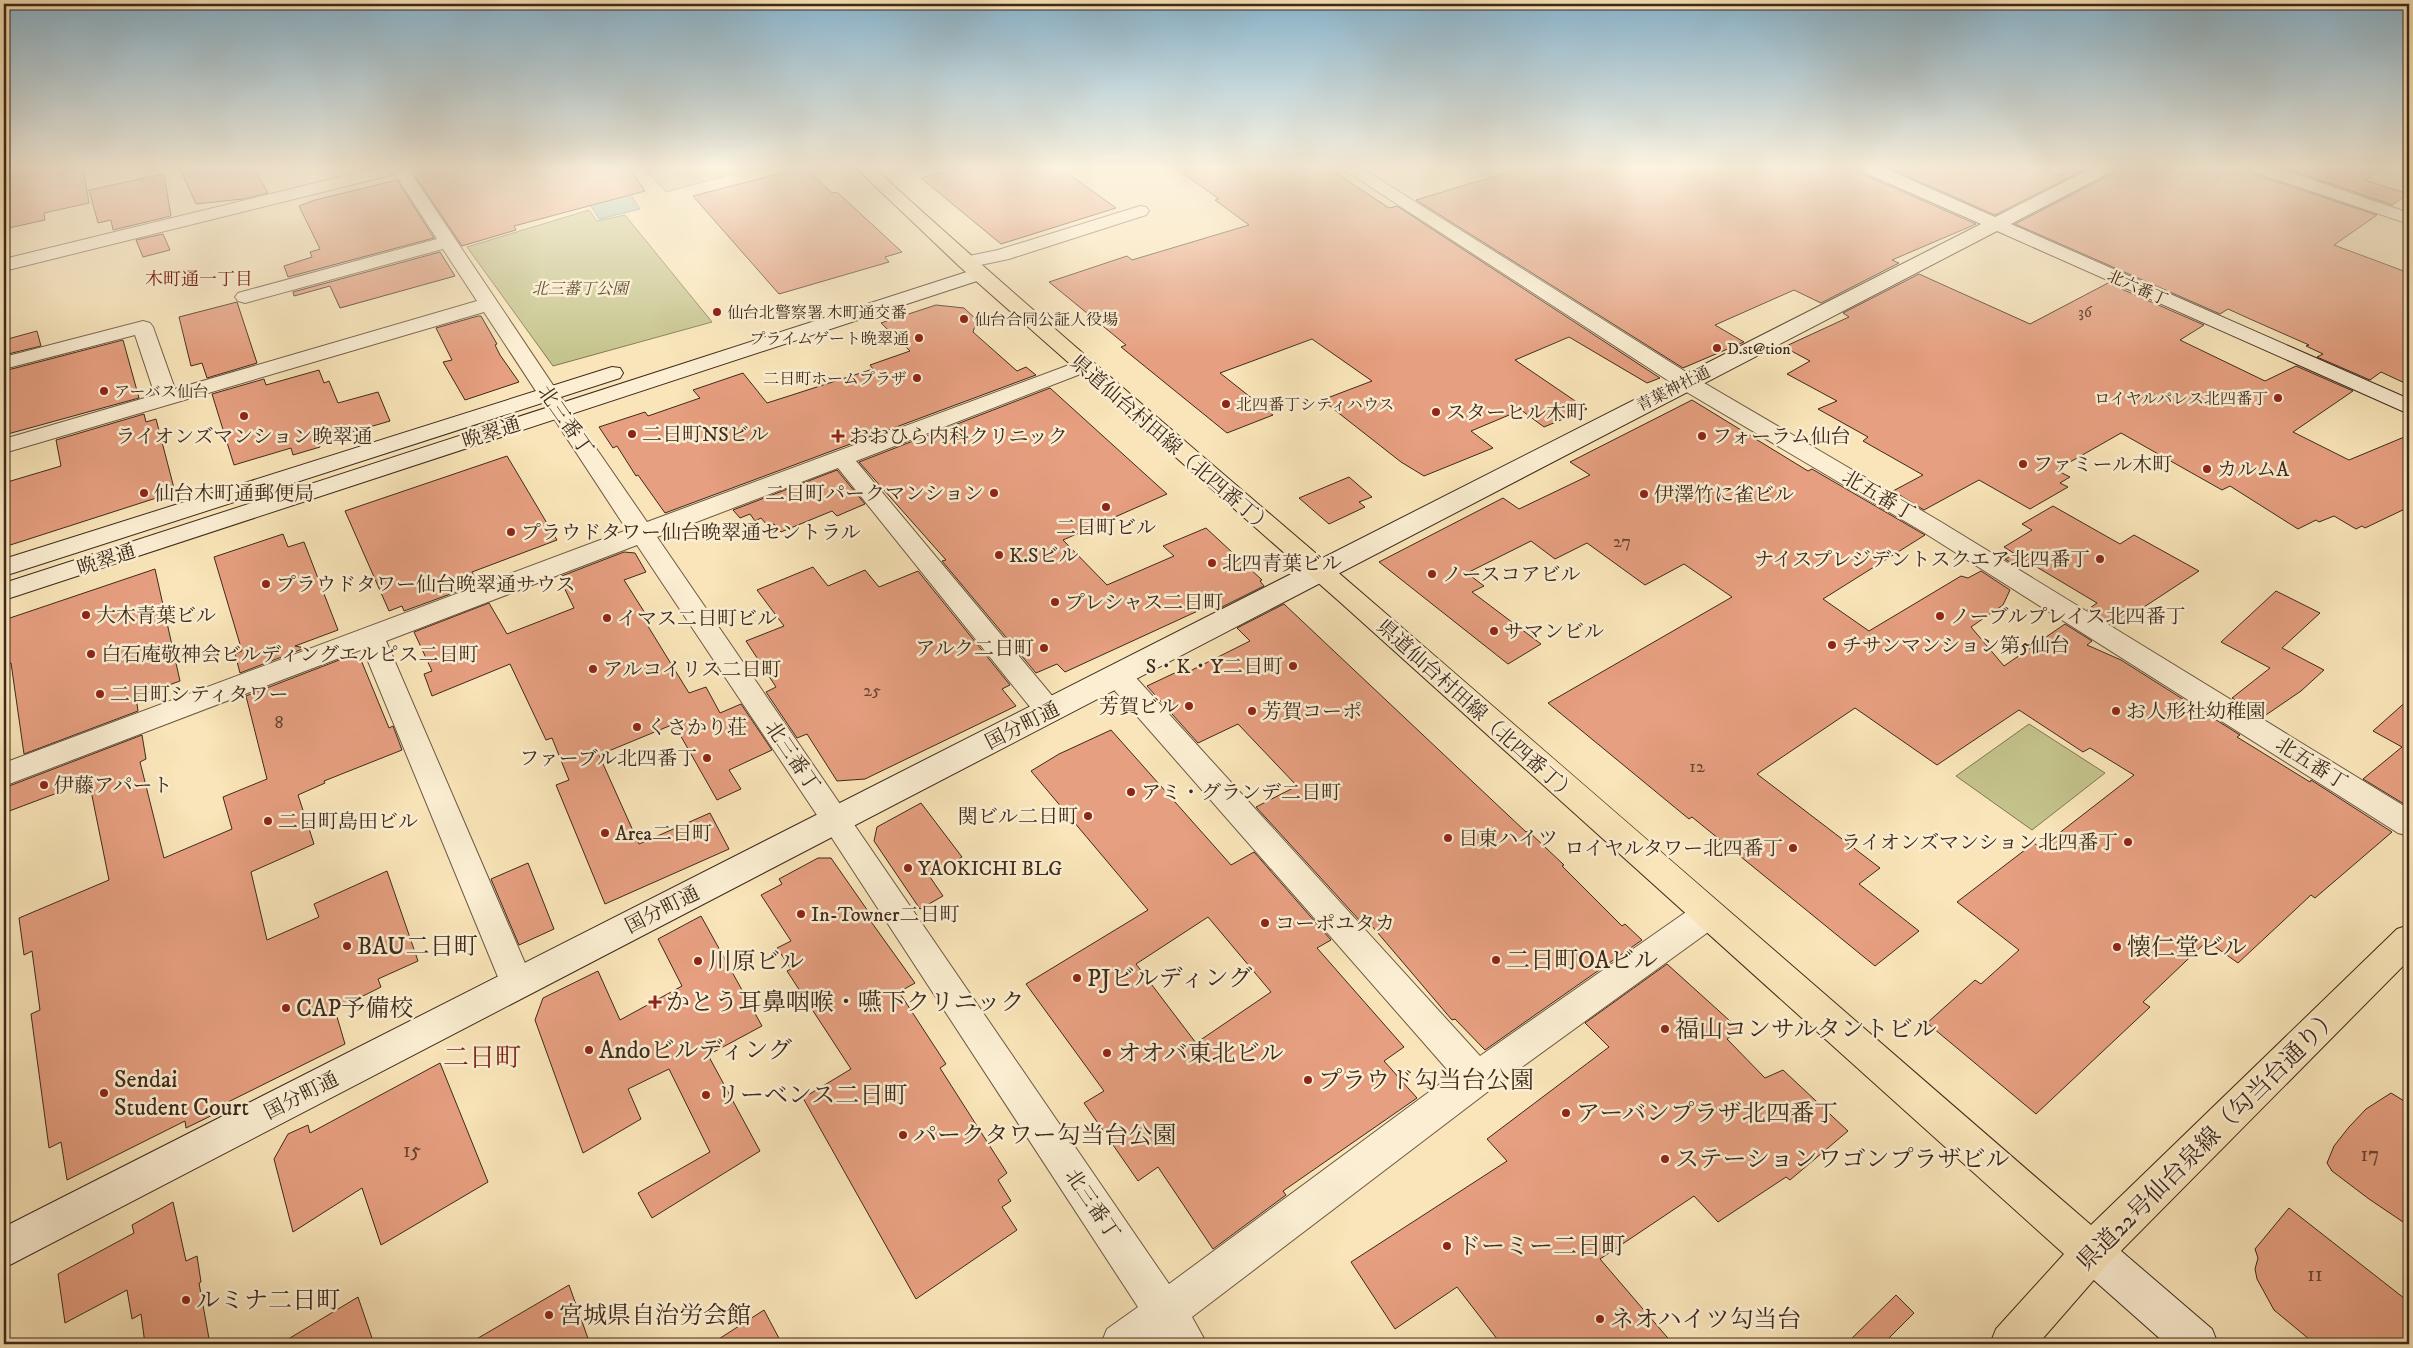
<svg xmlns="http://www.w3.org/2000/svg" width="2413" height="1348" font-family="'IM FELL DW Pica','Noto Serif JP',serif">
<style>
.green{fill:#c4c38b;stroke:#817654}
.water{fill:#9ebfb3;stroke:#788377}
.building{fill:#e69f80;stroke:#3e291c;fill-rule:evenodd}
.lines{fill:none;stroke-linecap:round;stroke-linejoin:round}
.street-casing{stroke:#6d5843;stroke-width:2}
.secondary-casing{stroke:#3e291c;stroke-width:2}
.primary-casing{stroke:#3e291c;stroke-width:2}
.street{fill:#fbeed2;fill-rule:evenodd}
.secondary{fill:#fbeed2;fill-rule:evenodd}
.primary{fill:#f9e5b9;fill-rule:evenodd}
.poi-dot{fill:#8f2418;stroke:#fbeed2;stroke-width:2}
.labels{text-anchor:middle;stroke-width:5;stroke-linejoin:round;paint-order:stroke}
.far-number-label{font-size:15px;fill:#684635}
.far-street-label{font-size:16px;fill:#3e291c;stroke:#fbeed2}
.far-park-label{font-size:16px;font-style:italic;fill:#605038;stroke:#fbeed2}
.far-poi-label{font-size:16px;fill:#3e291c;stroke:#fbeed2;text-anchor:start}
.far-neighbourhood-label{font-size:18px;fill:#7a1f14;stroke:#fbeed2}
.number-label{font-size:18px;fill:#684635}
.poi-label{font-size:20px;fill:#3e291c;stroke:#fbeed2;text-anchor:start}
.street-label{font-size:20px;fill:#3e291c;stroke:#fbeed2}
.near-number-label{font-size:21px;fill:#684635}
.near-poi-label{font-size:24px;fill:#3e291c;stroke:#fbeed2;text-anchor:start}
.near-street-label{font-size:24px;fill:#3e291c;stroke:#fbeed2}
.near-quarter-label{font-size:26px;fill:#7a1f14;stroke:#fbeed2}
</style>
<rect width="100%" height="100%" fill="#f9e5b9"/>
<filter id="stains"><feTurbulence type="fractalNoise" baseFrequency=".004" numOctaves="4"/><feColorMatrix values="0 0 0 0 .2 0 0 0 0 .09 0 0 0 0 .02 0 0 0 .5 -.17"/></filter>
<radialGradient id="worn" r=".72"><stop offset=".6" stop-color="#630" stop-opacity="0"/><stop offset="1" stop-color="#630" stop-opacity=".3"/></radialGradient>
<g class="green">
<path d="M643,167H759L666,192Z"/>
<path d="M589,210L597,221L625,215L712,322L553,366L467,247Z"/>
<path d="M2029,724L2105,773L2032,830L1956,776Z"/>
</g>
<path class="water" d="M619,177L640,209L599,219L579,186Z"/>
<g class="building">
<path d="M4,167H83L89,203L44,213L45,220L4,229Z"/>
<path d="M179,167H254L268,193L243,199L196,204Z"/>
<path d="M418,167H629L645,191L514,226L516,230L462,246L415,176L423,174Z"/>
<path d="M805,167L832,193L837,192L902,252L885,257L889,262L779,294L693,196Z"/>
<path d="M962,167H1059L1116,208L1001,244L921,178Z"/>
<path d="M1174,167H1327L1389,208L1397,206L1660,378L1647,383L1569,337L1515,360L1587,409L1544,427L1521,410L1471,431L1493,448L1424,476L1401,462L1322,400L1372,381L1312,339L1220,373L1273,415L1227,433L1121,347L1126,345L1049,282L1127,256L1132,260L1249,225L1215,200L1219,199Z"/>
<path d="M1525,167H1857L1860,173L1976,224L1892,260L1899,263L1821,303L1794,290L1715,325L1744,342L1683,368L1416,200Z"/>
<path d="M1887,167H2038L2061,176L2062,167H2090L1995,215Z"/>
<path d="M2117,167H2248L2251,173L2377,215L2334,245L2409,273V385L2381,372L2370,380L2317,357L2323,354L2306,346L2309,345L2250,319L2228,309L2220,314L2015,224L2114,173Z"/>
<path d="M2281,167H2386L2365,180L2408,194L2392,205Z"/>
<path d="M164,174L171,216L113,230L111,220L98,223L89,190Z"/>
<path d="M397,180L434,238L288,277L284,266L312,257L310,252L320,249L299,206L315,200Z"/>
<path d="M163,234L170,250L143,257L136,240Z"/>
<path d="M440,252L455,276L340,308L330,286L294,296L293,292Z"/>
<path d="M1919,274L2030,324L2108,283L2204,325L2180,340L2265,381L2296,366L2353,391L2293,432L2349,460L2409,435V507L2365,528L2362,526L2356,529L2334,516L2319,522L2316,520L2298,529L2230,486L2222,490L2121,433L2056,470L2070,477L2060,483L2068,487L2030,509L1979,480L1924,510L1893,491L1923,475L1863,441L1868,437L1818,409L1837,401L1787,374L1810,361L1784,347L1849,317L1843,313Z"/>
<path d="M237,302L257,363L207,378L202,363L191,366L179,317Z"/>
<path d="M936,305L964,308L977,320L973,332L1017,371L1026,367L1036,375L665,513L638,475L636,476L617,446L613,448L599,427L645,412L648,416L700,398L693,390L743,373L767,403L873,369L870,365L910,351L881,323Z"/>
<path d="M478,316H481L497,344L495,345L500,355L519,382L465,400L443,362L452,360L436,328Z"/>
<path d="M37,331L41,346L4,355V340Z"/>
<path d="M123,340L139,398L4,435V371Z"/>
<path d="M319,370L324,383L329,381L338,403L378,392L390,421L318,442L320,447L293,455L291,448L234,465L212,394L264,379L266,385Z"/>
<path d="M1050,388L1167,494L1063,540L1107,585L1174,556L1163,546L1206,528L1262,580L1260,581L1264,586L1218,609L1213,604L1065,672L1057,664L1036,673L942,561L946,560L859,462Z"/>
<path d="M1692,400L1808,471L1812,469L1925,535L1823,599L1869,631L1961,576L1968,578L1981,571L2010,590L2003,605L1971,627L2004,666L2065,624L2092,641L2087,645L2121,660L2189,703L2205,719L2210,716L2240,735L2237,737L2310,782L2311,780L2392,832L2315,898L2311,895L2238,963L2207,941L2143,1002L2150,1007L2036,1114L1927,1023L1975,980L1981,984L2019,950L1957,902L2034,843L2040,848L2134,775L2090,748L2083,752L2019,710L1937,765L1855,708L1757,774L1880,868L1859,884L1919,931L1875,966L1692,817L1689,819L1548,703L1732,597L1684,564L1645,585L1587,543L1555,559L1531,541L1467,573L1484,586L1472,592L1541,644L1508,664L1379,562L1503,498L1519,509L1590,475L1570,462Z"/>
<path d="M144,414L146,422L156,419L175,492L4,547V483L61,466L56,440Z"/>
<path d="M507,456L557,540L472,572L478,584L404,611L402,606L389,611L345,511Z"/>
<path d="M837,470L865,504L837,516L832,511L781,532L774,524L768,526L761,518L755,521L750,514L740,518L733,510Z"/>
<path d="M1349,477L1372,497L1359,502L1365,507L1329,524L1299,498Z"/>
<path d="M2053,506L2120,544L2134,535L2199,571L2115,626L2087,610L2097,603L2025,560L2020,568L2005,559L2015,554L2004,547L2032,530L2022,524Z"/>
<path d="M283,534L288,547L304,542L338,630L295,646L305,648L240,673L235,654L242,651L214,557Z"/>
<path d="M624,552L635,553L646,572L624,580L650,621L646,623L689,693L706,687L720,713L741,704L772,750L729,770L741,789L717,800L674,724L599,755L639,844L710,813L729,849L605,904L556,785L569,780L552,738L546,740L510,664L432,696L424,674L432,671L414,632L489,603L507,634L574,608L559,577Z"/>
<path d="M813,567L828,586L865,570L879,587L918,571L1010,685L1002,689L1016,706L865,779L837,781L807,734L797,738L766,692L776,687L746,641L784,626L757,590Z"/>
<path d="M155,569L180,681L136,697L138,711L24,754L11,663L4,666V620Z"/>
<path d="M2276,591L2320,613L2282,648L2324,670L2301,691L2263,717L2232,698L2270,668L2221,642Z"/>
<path d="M1284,604L1526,832L1528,831L1564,865L1562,866L1622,926L1625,924L1642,940L1485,1050L1455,1019L1452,1020L1366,919L1361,922L1256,807L1297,786L1238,724L1198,743L1147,686L1181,670L1184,674L1250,641L1237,628Z"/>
<path d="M347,657L361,660L389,728L393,726L402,750L324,781L325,783L298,795L314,844L251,872L267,940L319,917L314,904L387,871L418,961L378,979L381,987L335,1010L345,1044L220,1106L221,1111L186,1128L185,1121L67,1180L61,1142L49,1148L31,1014L40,1010L32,951L24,955L19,918L109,880L89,781L4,813V788L142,735L146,759L140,762L164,858L232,829L223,797L267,779L246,696Z"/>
<path d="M2409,699V807L2363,779L2402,747L2373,731Z"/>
<path d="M1111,730L1231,865L1254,852L1331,940L1317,948L1404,1047L1384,1061L1417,1098L1283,1191L1286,1195L1213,1249L1158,1167L1138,1181L1084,1103L1104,1091L1026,984L1148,910L1031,771L1059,754ZM1208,917L1271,992L1196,1043L1136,964Z"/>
<path d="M921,803L962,857L930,877L943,896L920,909L874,841L877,827Z"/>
<path d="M818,858H831L870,914L867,916L915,983L899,992L946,1064L940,1068L1007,1173L998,1180L1011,1201L1002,1207L1017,1230L916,1299L803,1098L851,1069L787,971L791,969L777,948L791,941L761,895L782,884L779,879Z"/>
<path d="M528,863L554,929L519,945L491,879Z"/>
<path d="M701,916L762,1026L708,1055L760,1151L652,1218L638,1193L710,1152L669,1069L628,1089L641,1119L583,1153L535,1020L543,998L598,971L620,1020L682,986L658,939Z"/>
<path d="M1667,964L1740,1030L1727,1039L1765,1078L1783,1070L1848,1131L1790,1180L1786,1177L1718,1222L1694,1196L1600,1259L1673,1344H1501L1457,1287L1395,1329L1351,1262L1507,1161L1487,1139L1609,1047L1585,1023Z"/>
<path d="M440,1063L488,1182L381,1245L362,1188L293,1232L274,1159L288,1134L308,1125L310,1133Z"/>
<path d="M2391,1093L2409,1104V1226L2369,1199L2332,1171L2327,1163L2334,1146L2349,1127L2366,1109Z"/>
<path d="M173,1202L186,1261L197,1256L201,1282L199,1283L210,1344H145L141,1314L132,1319L127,1290L65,1323L58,1274L134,1233L132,1225Z"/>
<path d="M2289,1208L2409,1302V1344H2315L2274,1310L2257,1279L2255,1269L2258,1258L2255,1249Z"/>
<path d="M569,1285L590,1344H468Z"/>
<path d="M1896,1295L1914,1313L1883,1344H1846Z"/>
<path d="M358,1297L374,1344H280Z"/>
<path d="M764,1310L782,1344H711Z"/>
</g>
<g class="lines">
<defs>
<g id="street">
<path d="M381,167H411L409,170L569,409L647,522L1077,362L1084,360L1091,362L1095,366L1091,370L856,461L1059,704L1063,711L1059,718L1049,721L1039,718L838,468L657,537L1169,1284L1452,1075L1108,683L1104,676L1108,669L1118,666L1128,669L1480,1056L1696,905L1707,901L1718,905L1723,915L1718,925L1490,1090L1192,1317L1207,1344H1162L1160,1341L1155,1344H1101L1107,1329L1138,1307L813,809L637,545L386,641L534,984L529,994L517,999L505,994L363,649L4,786V763L627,530L484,312L4,453V439L155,395L135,335L4,369V357L143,321L150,323L153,327L175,389L477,301L443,249L245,303L238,301L235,297L238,293L437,239L395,174L4,271V259Z"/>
<path d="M1340,167H1360L1694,377L1941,522L2409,809V836L2398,833L1923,532L1678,387Z"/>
<path d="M2250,167H2275L2409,213V224L2252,171Z"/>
<path d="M1140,206L1146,207L1149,211L1146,215L1009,259L966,268L959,266L956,262L959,258L998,250Z"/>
</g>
<g id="secondary">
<path d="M1859,167H1882L1995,217L2094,167H2115L2113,171L2011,224L2409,399V414L1997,231L4,1268V1227L1981,224L1861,171Z"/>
<path d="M979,268L986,270L989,274L986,278L4,600V583Z"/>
<path d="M612,367L620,368L623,373L620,378L4,576V559Z"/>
<path d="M2092,1232L2106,1238L2212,1329L2218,1344H2166L2078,1266L2072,1252L2078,1238Z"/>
</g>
<path id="primary" d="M855,167H873C1033,313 1198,452 1362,593C1606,803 1848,1015 2091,1225L2397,929L2409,925V960L2106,1266L2038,1344H1990L1996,1329L2064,1254L1341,603L959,266Z"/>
</defs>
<use href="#street" class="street-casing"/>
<use href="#secondary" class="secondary-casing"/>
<use href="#primary" class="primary-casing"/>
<use href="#street" class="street"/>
<use href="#secondary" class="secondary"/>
<use href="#primary" class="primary"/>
</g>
<linearGradient id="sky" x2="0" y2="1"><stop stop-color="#8ab8d3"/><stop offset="0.47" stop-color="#fcf3e0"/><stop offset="1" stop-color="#fcf3e0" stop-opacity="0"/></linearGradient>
<rect width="2413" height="356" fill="url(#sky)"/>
<g class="poi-dot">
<circle cx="717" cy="312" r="5"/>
<circle cx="964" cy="319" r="5"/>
<circle cx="919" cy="338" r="5"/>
<circle cx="1717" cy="348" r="5"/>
<circle cx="917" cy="378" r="5"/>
<circle cx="104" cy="391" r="5"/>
<circle cx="2278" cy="398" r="5"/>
<circle cx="1226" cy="404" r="5"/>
<circle cx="1436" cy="412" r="5"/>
<circle cx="244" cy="416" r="5"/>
<circle cx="632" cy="434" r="5"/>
<path d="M835.5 428.5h5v5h5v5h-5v5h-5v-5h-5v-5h5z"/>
<circle cx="1702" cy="436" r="5"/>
<circle cx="2023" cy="464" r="5"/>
<circle cx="2207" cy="469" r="5"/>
<circle cx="144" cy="493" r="5"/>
<circle cx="994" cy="493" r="5"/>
<circle cx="1644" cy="494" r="5"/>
<circle cx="1106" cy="507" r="5"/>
<circle cx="511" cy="532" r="5"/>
<circle cx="999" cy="555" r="5"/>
<circle cx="2100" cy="559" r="5"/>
<circle cx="1212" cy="563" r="5"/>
<circle cx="1432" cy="574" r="5"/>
<circle cx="266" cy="584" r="5"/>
<circle cx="1055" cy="602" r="5"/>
<circle cx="86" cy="615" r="5"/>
<circle cx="1940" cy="616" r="5"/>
<circle cx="607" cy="618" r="5"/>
<circle cx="1494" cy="631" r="5"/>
<circle cx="1832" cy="645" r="5"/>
<circle cx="1044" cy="648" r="5"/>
<circle cx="91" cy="654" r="5"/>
<circle cx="1293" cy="666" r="5"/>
<circle cx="593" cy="669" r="5"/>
<circle cx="100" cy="694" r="5"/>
<circle cx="1189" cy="706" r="5"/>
<circle cx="1252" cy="711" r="5"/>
<circle cx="2116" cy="711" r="5"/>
<circle cx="637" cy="727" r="5"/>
<circle cx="707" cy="758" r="5"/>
<circle cx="44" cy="785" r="5"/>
<circle cx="1131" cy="792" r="5"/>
<circle cx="1088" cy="816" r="5"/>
<circle cx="268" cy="821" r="5"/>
<circle cx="605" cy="833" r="5"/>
<circle cx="1448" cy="838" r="5"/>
<circle cx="2128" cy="842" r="5"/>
<circle cx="1793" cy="848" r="5"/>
<circle cx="908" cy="868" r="5"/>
<circle cx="801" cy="914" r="5"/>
<circle cx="1265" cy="923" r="5"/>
<circle cx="347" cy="946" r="5"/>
<circle cx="2117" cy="947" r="5"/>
<circle cx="1496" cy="960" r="5"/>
<circle cx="698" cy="961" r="5"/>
<circle cx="1077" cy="978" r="5"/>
<path d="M652.5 994.5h5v5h5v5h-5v5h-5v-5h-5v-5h5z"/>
<circle cx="286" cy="1008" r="5"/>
<circle cx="1665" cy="1029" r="5"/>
<circle cx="589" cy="1050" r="5"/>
<circle cx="1107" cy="1053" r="5"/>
<circle cx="1308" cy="1080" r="5"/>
<circle cx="104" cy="1093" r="5"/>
<circle cx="706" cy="1095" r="5"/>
<circle cx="1566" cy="1113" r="5"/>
<circle cx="903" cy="1135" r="5"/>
<circle cx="1665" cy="1159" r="5"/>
<circle cx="1447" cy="1246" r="5"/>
<circle cx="186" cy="1300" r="5"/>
<circle cx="549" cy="1315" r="5"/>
<circle cx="1600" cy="1319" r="5"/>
</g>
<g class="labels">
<g class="far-number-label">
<text x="2085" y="317">36</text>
</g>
<g class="far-street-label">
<text transform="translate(2138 287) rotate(24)" y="6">北六番丁</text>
<text transform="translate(1673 388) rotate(-27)" y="6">青葉神社通</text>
</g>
<g class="far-park-label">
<text x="580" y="294">北三蕃丁公園</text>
</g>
<g class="far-poi-label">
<text x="727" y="318">仙台北警察署 木町通交番</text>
<text x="974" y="325">仙台合同公証人役場</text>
<text x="909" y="344" text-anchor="end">プライムゲート晩翠通</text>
<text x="1727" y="354">D.st@tion</text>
<text x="907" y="384" text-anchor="end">二日町ホームプラザ</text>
<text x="114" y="397">アーバス仙台</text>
<text x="2268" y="404" text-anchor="end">ロイヤルパレス北四番丁</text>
<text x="1236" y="410">北四番丁シティハウス</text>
</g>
<g class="far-neighbourhood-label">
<text x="199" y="285">木町通一丁目</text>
</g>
<g class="number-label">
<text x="1622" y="547">27</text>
<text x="872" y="696">25</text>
<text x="279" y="728">8</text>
<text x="1697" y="772">12</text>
</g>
<g class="poi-label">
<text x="1446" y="419">スターヒル木町</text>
<text x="642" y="441">二日町NSビル</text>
<text x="244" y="443" text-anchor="middle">ライオンズマンション晩翠通</text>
<text x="849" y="443">おおひら内科クリニック</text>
<text x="1712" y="443">フォーラム仙台</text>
<text x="2033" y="471">ファミール木町</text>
<text x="2217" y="476">カルムA</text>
<text x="154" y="500">仙台木町通郵便局</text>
<text x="984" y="500" text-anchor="end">二日町パークマンション</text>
<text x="1654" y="501">伊澤竹に雀ビル</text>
<text x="1106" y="534" text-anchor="middle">二日町ビル</text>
<text x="521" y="539">プラウドタワー仙台晩翠通セントラル</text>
<text x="1009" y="562">K.Sビル</text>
<text x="2090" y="566" text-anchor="end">ナイスプレジデントスクエア北四番丁</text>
<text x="1222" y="570">北四青葉ビル</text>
<text x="1442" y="581">ノースコアビル</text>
<text x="276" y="591">プラウドタワー仙台晩翠通サウス</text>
<text x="1065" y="609">プレシャス二日町</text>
<text x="96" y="622">大木青葉ビル</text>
<text x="1950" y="623">ノーブルプレイス北四番丁</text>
<text x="617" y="625">イマス二日町ビル</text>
<text x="1504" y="638">サマンビル</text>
<text x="1842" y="652">チサンマンション第5仙台</text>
<text x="1034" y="655" text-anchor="end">アルク二日町</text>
<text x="101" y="661">白石庵敬神会ビルディングエルピス二日町</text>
<text x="1283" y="673" text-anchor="end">S・K・Y二日町</text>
<text x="603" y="676">アルコイリス二日町</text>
<text x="110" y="701">二日町シティタワー</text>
<text x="1179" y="713" text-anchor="end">芳賀ビル</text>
<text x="1262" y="718">芳賀コーポ</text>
<text x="2126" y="718">お人形社幼稚園</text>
<text x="647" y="734">くさかり荘</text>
<text x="697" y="765" text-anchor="end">ファーブル北四番丁</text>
<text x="54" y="792">伊藤アパート</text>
<text x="1141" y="799">アミ・グランデ二日町</text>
<text x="1078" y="823" text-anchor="end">関ビル二日町</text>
<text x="278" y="828">二日町島田ビル</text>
<text x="615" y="840">Area二日町</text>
<text x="1458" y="845">日東ハイツ</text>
<text x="2118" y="849" text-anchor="end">ライオンズマンション北四番丁</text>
<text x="1783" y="855" text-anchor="end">ロイヤルタワー北四番丁</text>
<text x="918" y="875">YAOKICHI BLG</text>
<text x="811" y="921">In-Towner二日町</text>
<text x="1275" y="930">コーポユタカ</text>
</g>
<g class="street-label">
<text transform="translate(566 420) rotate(55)" y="7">北三番丁</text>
<text transform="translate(491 432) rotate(-18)" y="7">晩翠通</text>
<text transform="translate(1172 444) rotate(41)" y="7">県道仙台村田線（北四番丁）</text>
<text transform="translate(1879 495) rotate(30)" y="7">北五番丁</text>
<text transform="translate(106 559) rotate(-18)" y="7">晩翠通</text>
<text transform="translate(1477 710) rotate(42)" y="7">県道仙台村田線（北四番丁）</text>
<text transform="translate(1022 725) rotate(-27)" y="7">国分町通</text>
<text transform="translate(793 756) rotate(56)" y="7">北三番丁</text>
<text transform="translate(2312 763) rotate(32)" y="7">北五番丁</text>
<text transform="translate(662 909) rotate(-27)" y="7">国分町通</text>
<text transform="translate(301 1095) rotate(-27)" y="7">国分町通</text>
<text transform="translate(1093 1204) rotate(56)" y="7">北三番丁</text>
</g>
<g class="near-number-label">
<text x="412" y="1157">15</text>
<text x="2370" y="1161">17</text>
<text x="2315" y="1281">11</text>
</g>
<g class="near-poi-label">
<text x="357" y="954">BAU二日町</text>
<text x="2127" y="955">懐仁堂ビル</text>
<text x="1506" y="968">二日町OAビル</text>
<text x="708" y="969">川原ビル</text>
<text x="1087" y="986">PJビルディング</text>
<text x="666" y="1010">かとう耳鼻咽喉・嚥下クリニック</text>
<text x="296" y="1016">CAP予備校</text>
<text x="1675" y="1037">福山コンサルタントビル</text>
<text x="599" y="1058">Andoビルディング</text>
<text x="1117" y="1061">オオバ東北ビル</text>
<text x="114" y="1087">Sendai<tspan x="114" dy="28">Student Court</tspan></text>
<text x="1318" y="1088">プラウド勾当台公園</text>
<text x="716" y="1103">リーベンス二日町</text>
<text x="1576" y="1121">アーバンプラザ北四番丁</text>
<text x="913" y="1143">パークタワー勾当台公園</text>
<text x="1675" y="1167">ステーションワゴンプラザビル</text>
<text x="1457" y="1254">ドーミー二日町</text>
<text x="196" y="1308">ルミナ二日町</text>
<text x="559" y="1323">宮城県自治労会館</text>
<text x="1610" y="1327">ネオハイツ勾当台</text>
</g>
<g class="near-street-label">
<text transform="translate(2208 1139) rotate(-45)" y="8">県道22号仙台泉線（勾当台通り）</text>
</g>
<g class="near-quarter-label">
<text x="482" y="1066">二日町</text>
</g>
</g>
<rect width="2413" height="1348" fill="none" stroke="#f9e5b9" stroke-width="20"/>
<rect x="5" y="5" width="2403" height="1338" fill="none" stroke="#3e291c" stroke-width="2.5"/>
<rect x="10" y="10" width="2393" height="1328" fill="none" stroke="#3e291c"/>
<rect width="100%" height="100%" filter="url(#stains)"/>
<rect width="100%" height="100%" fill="url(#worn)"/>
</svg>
